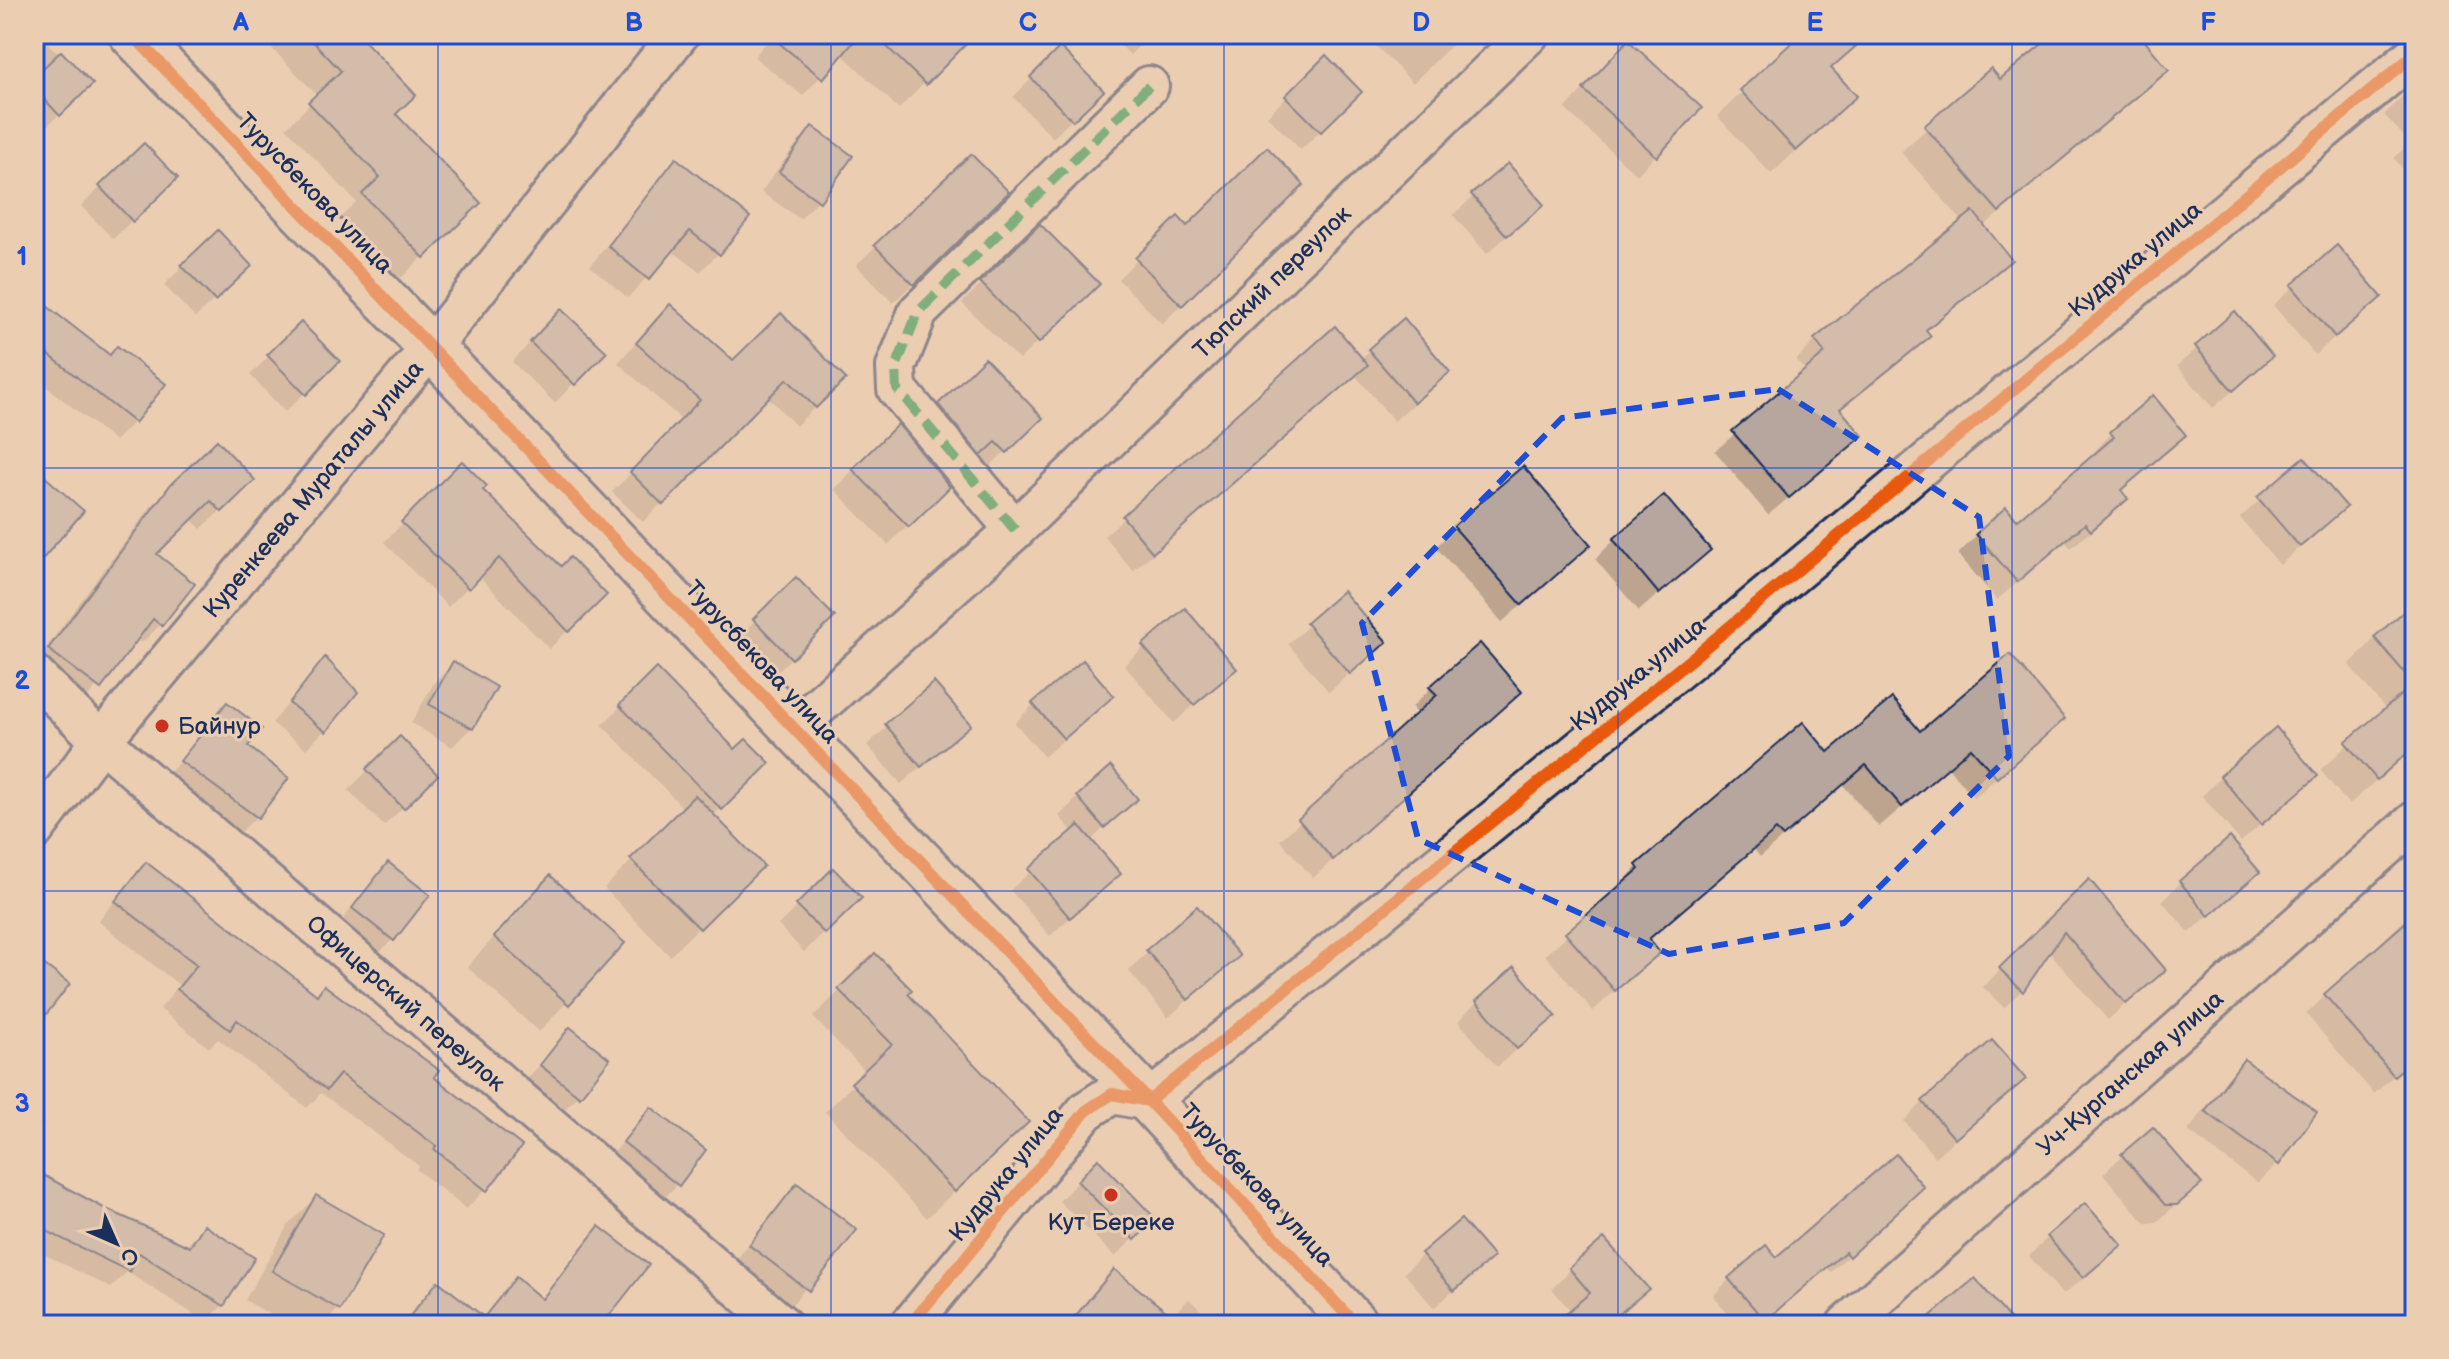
<svg xmlns="http://www.w3.org/2000/svg" width="2449" height="1359" font-family="'Balsamiq Sans',sans-serif">
<style>
.shadow{fill:#0003}
.building{fill:#b7a69d;stroke:#1b2f5e;stroke-width:2}
.lines{fill:none;stroke-linecap:round;stroke-linejoin:round}
.street-casing{stroke:#1b2f5e;stroke-width:44}
.secondary-casing{stroke:#1b2f5e;stroke-width:50}
.street{stroke:#ebceb2;stroke-width:38}
.secondary{stroke:#ebceb2;stroke-width:44}
.quiet{stroke:#00873e;stroke-width:10;stroke-dasharray:20 10;stroke-linecap:butt}
.cycleway-casing{stroke:#ebceb2;stroke-width:17}
.cycleway{stroke:#e8590c;stroke-width:12}
.marked{fill:none;stroke:#1d4ed8;stroke-width:6;stroke-dasharray:16 10;stroke-linejoin:round}
.grid{fill:none;stroke:#1d4ed8;stroke-width:2;stroke-opacity:0.55}
.poi-dot{fill:#c8321e;stroke:#ebceb2;stroke-width:3}
.labels{text-anchor:middle;stroke-width:6;stroke-linejoin:round;paint-order:stroke}
.street-label{font-size:24px;fill:#1b2f5e;stroke:#ebceb2}
.poi-label{font-size:24px;fill:#1b2f5e;stroke:#ebceb2;text-anchor:start}
.neatline{fill:none;stroke:#1d4ed8;stroke-width:3}
.grid-label{font-size:26px;text-anchor:middle;font-weight:bold;fill:#1d4ed8}
</style>
<rect width="100%" height="100%" fill="#ebceb2"/>
<filter id="ink" filterUnits="userSpaceOnUse"><feTurbulence type="fractalNoise" baseFrequency=".0125" numOctaves="2"/><feDisplacementMap in="SourceGraphic" scale="16" xChannelSelector="R" yChannelSelector="G"/><feConvolveMatrix kernelMatrix="1 2 1 2 8 2 1 2 1" color-interpolation-filters="sRGB"/></filter>
<g filter="url(#ink)">
<g class="shadow">
<path d="M34,34H38L90,84L40,133L34,127Z"/>
<path d="M258,34H355L394,114L478,203L398,281L339,219L356,202L286,128L318,96Z"/>
<path d="M773,34H973L899,109L841,53L803,96L754,57Z"/>
<path d="M1110,34H1151L1130,55Z"/>
<path d="M1378,34H1463L1413,83L1371,41Z"/>
<path d="M1794,34H1871L1830,70V120L1771,174L1717,116L1798,39Z"/>
<path d="M1939,34H1954L1946,41Z"/>
<path d="M2057,34H2137L2166,69L1983,227L2009,260L1925,332L1928,336L1909,355L1839,411L1841,454L1768,515L1715,451L1806,372L1796,360L1815,341L1963,222L1901,152L1990,71L2000,82Z"/>
<path d="M1060,50L1101,91L1053,138L1013,97Z"/>
<path d="M1326,58L1359,92L1301,150L1267,116Z"/>
<path d="M1609,61L1699,109L1637,175L1565,109Z"/>
<path d="M2415,83V183L2394,158L2410,143L2384,115Z"/>
<path d="M812,129L819,200L800,219L761,192L793,148Z"/>
<path d="M144,145L175,178L113,239L81,206Z"/>
<path d="M971,157L1006,192L893,303L856,265Z"/>
<path d="M676,160L719,253L700,272L671,250L628,298L590,266Z"/>
<path d="M1507,166L1541,205L1487,254L1453,215Z"/>
<path d="M1301,185L1162,324L1118,279L1178,219L1187,229Z"/>
<path d="M1040,226L1097,284L1019,360L962,303Z"/>
<path d="M2337,248L2379,297L2315,355L2273,305Z"/>
<path d="M183,266L230,285L195,318L164,285Z"/>
<path d="M34,298L134,422L115,441L34,377Z"/>
<path d="M2235,314L2251,375L2213,408L2177,366Z"/>
<path d="M1404,321L1429,390L1394,421L1355,375L1133,571L1104,536L1335,329L1361,359Z"/>
<path d="M301,324L337,361L285,412L250,375Z"/>
<path d="M651,325L733,363L843,379L796,426L767,396L643,522L612,492L683,421L618,363Z"/>
<path d="M542,330L604,352L555,403L512,362Z"/>
<path d="M985,361L1040,418L986,470L920,424Z"/>
<path d="M897,427L947,486L888,545L834,489Z"/>
<path d="M2111,434H2184L2120,492L2126,499L2107,518L2071,548L2065,542L1997,600L1958,554L1977,535L2017,523L2095,456L2093,453Z"/>
<path d="M216,442L233,499L201,529L191,519L154,555L161,624L142,643L136,639L80,707L34,664L152,505Z"/>
<path d="M2304,460L2344,507L2280,565L2240,518Z"/>
<path d="M462,464L480,490L561,569L604,595L549,649L479,576L448,607L384,542Z"/>
<path d="M1455,528L1570,563L1502,622L1436,547Z"/>
<path d="M1614,540L1708,550L1639,611L1595,559Z"/>
<path d="M796,580L832,617L772,677L735,640Z"/>
<path d="M1343,594L1384,642L1329,692L1288,644Z"/>
<path d="M1185,611L1234,668L1174,723L1124,665Z"/>
<path d="M2415,618V745L2349,805L2320,770L2386,710L2349,665L2375,638Z"/>
<path d="M325,660V730L306,749L272,723Z"/>
<path d="M453,664L471,728L452,747L411,723L434,683Z"/>
<path d="M656,671L735,752L767,763L713,816L761,866L670,956L604,888L684,809L602,725Z"/>
<path d="M934,684L968,725L901,784L867,745Z"/>
<path d="M1431,688L1500,711L1313,878L1280,840L1418,715L1412,707Z"/>
<path d="M1112,696L1044,757L1015,723L1034,704Z"/>
<path d="M227,704L245,747L256,817L237,836L163,781Z"/>
<path d="M2062,719L1974,798L1948,767L1879,827L1843,785L1760,857L1754,849L1647,941L1657,952L1593,1011L1545,955L1618,890L1637,866L1828,755L1920,734Z"/>
<path d="M400,739L436,775L384,826L348,790Z"/>
<path d="M2316,776L2241,842L2202,796L2221,777Z"/>
<path d="M1078,797L1136,799L1090,841L1118,874L1050,936L1010,890L1074,833L1059,816Z"/>
<path d="M146,864L315,997L431,1078L485,1190L466,1209L416,1169L419,1166L321,1093L307,1108L218,1039L209,1048L160,1009L179,985L98,921Z"/>
<path d="M388,865L393,939L374,958L335,928Z"/>
<path d="M833,871L860,898L804,952L778,925Z"/>
<path d="M2258,872L2189,933L2162,901L2181,882Z"/>
<path d="M2089,881L2163,970L2108,1020L2049,952L2021,991L2004,1008L1983,987Z"/>
<path d="M522,906L622,943L539,1032L467,967Z"/>
<path d="M1197,909L1237,956L1168,1018L1128,970Z"/>
<path d="M2415,910V1056L2374,1094L2306,1014Z"/>
<path d="M875,956L905,994L999,1149L927,1218L825,1112L866,1072L813,1017Z"/>
<path d="M1477,1002L1553,1016L1497,1067L1458,1021Z"/>
<path d="M570,1030L579,1095L560,1114L522,1085Z"/>
<path d="M2244,1062L2277,1164L2258,1183L2188,1131L2225,1081Z"/>
<path d="M2023,1079L1935,1157L1904,1121L1923,1102Z"/>
<path d="M651,1109L678,1184L659,1203L606,1162Z"/>
<path d="M34,1118L44,1124L34,1141Z"/>
<path d="M2122,1156L2199,1184L2156,1223H2145L2103,1174Z"/>
<path d="M1098,1162L1153,1219L1115,1257L1059,1201Z"/>
<path d="M797,1186L854,1231L788,1309L732,1265Z"/>
<path d="M316,1197L382,1235L338,1309L323,1325H288L245,1300L288,1225Z"/>
<path d="M1905,1203L1831,1272L1827,1267L1759,1325H1738L1713,1296L1729,1279Z"/>
<path d="M34,1204L101,1209L185,1247L204,1227L253,1258L223,1305L206,1322L127,1272L111,1288L34,1249Z"/>
<path d="M599,1229L588,1325H476L516,1280L540,1300Z"/>
<path d="M2048,1237L2100,1264L2063,1295L2029,1256Z"/>
<path d="M1423,1254L1491,1257L1434,1308L1404,1273Z"/>
<path d="M1570,1270L1646,1289L1607,1325H1555L1571,1311L1552,1289Z"/>
<path d="M1114,1271L1171,1318L1189,1299L1216,1325H1067Z"/>
<path d="M438,1283L460,1325H401L419,1302Z"/>
</g>
<g class="building">
<path d="M306,34H358L416,95L396,114L481,203L424,258L362,194L380,177L308,102L341,71Z"/>
<path d="M768,34H860L823,79Z"/>
<path d="M874,34H976L926,85Z"/>
<path d="M1801,34H1870L1831,68L1857,96L1796,151L1740,90Z"/>
<path d="M2054,34H2139L2169,70L1999,212L1924,126L1991,68L2000,79Z"/>
<path d="M1628,40L1702,108L1657,157L1583,89Z"/>
<path d="M1060,47L1104,91L1073,121L1030,77Z"/>
<path d="M61,51L93,84L60,116L34,88V77Z"/>
<path d="M1326,55L1362,92L1321,132L1285,96Z"/>
<path d="M812,126L853,156L820,202L779,172Z"/>
<path d="M144,143L178,178L133,222L99,186Z"/>
<path d="M1267,147L1304,185L1182,306L1135,258L1178,216L1187,226Z"/>
<path d="M971,154L1009,192L914,285L874,245Z"/>
<path d="M676,158L750,217L720,255L690,231L649,280L608,246Z"/>
<path d="M1508,163L1544,205L1507,236L1471,194Z"/>
<path d="M1973,211L2012,260L1926,330L1931,336L1840,409L1863,436L1789,498L1732,431L1825,353L1814,339Z"/>
<path d="M1040,224L1100,284L1039,343L980,282Z"/>
<path d="M218,230L252,266L215,301L181,265Z"/>
<path d="M2337,245L2382,297L2335,337L2291,285Z"/>
<path d="M34,296L110,355L117,346L166,384L135,423L34,343Z"/>
<path d="M670,304L733,360L781,313L846,379L816,408L787,379L663,505L630,472L700,400L636,343Z"/>
<path d="M561,309L607,352L575,385L530,342Z"/>
<path d="M2235,311L2273,356L2233,391L2195,346Z"/>
<path d="M1404,318L1450,372L1414,403L1368,349Z"/>
<path d="M301,322L340,361L306,395L267,355Z"/>
<path d="M1335,326L1368,365L1153,553L1122,516Z"/>
<path d="M985,358L1043,418L1007,453L996,442L981,456L938,404Z"/>
<path d="M2153,395L2186,435L2121,490L2128,499L2091,531L2085,524L2017,582L1976,534L2006,507L2017,520L2114,437L2110,432Z"/>
<path d="M898,424L950,487L909,527L852,469Z"/>
<path d="M217,440L255,480L222,512L211,501L157,554L195,584L162,626L153,619L101,689L48,649L171,484Z"/>
<path d="M2304,457L2347,507L2300,547L2257,497Z"/>
<path d="M462,461L487,486L483,490L561,566L570,557L607,595L569,632L499,558L469,589L401,522Z"/>
<path d="M1523,466L1591,545L1522,605L1453,526Z"/>
<path d="M34,467L84,511L34,569Z"/>
<path d="M1664,495L1711,550L1659,594L1613,539Z"/>
<path d="M796,577L835,617L792,659L753,619Z"/>
<path d="M1343,591L1387,642L1350,674L1306,623Z"/>
<path d="M2415,602V746L2377,780L2345,742L2414,684L2374,637Z"/>
<path d="M1185,608L1237,669L1194,705L1142,645Z"/>
<path d="M1480,643L1522,692L1333,860L1298,819L1437,695L1429,687Z"/>
<path d="M2010,654L2065,719L1997,778L1971,748L1902,807L1866,765L1783,837L1776,830L1649,939L1660,953L1615,991L1565,933L1639,869L1636,865L1803,722L1828,752L1892,698L1920,731Z"/>
<path d="M325,657L358,692L326,732L289,703Z"/>
<path d="M1083,660L1114,696L1064,739L1032,703Z"/>
<path d="M453,661L497,687L473,729L429,704Z"/>
<path d="M656,668L735,749L746,739L770,763L722,810L619,705Z"/>
<path d="M934,682L971,725L921,767L885,724Z"/>
<path d="M227,702L262,729L248,746L289,778L258,818L180,761Z"/>
<path d="M2276,727L2318,776L2261,825L2220,776Z"/>
<path d="M400,736L438,775L404,809L366,769Z"/>
<path d="M1111,766L1138,799L1104,828L1077,796Z"/>
<path d="M695,795L764,866L700,929L630,859Z"/>
<path d="M1079,825L1121,874L1070,918L1028,869Z"/>
<path d="M2230,837L2260,872L2209,916L2179,881Z"/>
<path d="M146,862L317,995L324,985L439,1070L434,1077L522,1146L487,1191L434,1149L436,1146L340,1074L327,1090L237,1020L230,1030L177,989L197,965L115,901Z"/>
<path d="M388,862L430,895L394,941L352,908Z"/>
<path d="M833,868L862,898L825,934L796,905Z"/>
<path d="M550,875L625,943L569,1005L494,937Z"/>
<path d="M2089,879L2166,970L2126,1004L2064,932L2023,992L1999,968Z"/>
<path d="M1197,906L1240,956L1188,1000L1146,950Z"/>
<path d="M2415,914V1058L2394,1076L2324,994Z"/>
<path d="M875,953L912,990L908,994L1029,1122L955,1192L851,1083L892,1044L838,989Z"/>
<path d="M34,957L70,984L34,1030Z"/>
<path d="M1514,967L1556,1016L1517,1049L1476,1001Z"/>
<path d="M570,1027L610,1059L580,1097L540,1065Z"/>
<path d="M1992,1040L2026,1079L1955,1139L1922,1101Z"/>
<path d="M2244,1059L2317,1112L2279,1165L2205,1111Z"/>
<path d="M651,1107L706,1150L679,1186L623,1142Z"/>
<path d="M2153,1127L2202,1184L2177,1205H2165L2121,1154Z"/>
<path d="M1896,1154L1924,1187L1849,1257L1845,1252L1765,1321L1728,1278L1766,1245L1776,1257Z"/>
<path d="M1098,1159L1156,1219L1135,1240L1077,1181Z"/>
<path d="M34,1170L102,1207L190,1247L204,1225L255,1258L224,1306L139,1253L130,1272L34,1225Z"/>
<path d="M797,1183L857,1230L809,1291L749,1245Z"/>
<path d="M316,1195L384,1235L340,1310L272,1271Z"/>
<path d="M2085,1203L2122,1245L2083,1278L2047,1236Z"/>
<path d="M1461,1219L1494,1257L1454,1291L1421,1253Z"/>
<path d="M599,1226L649,1265L602,1325H403L438,1281L484,1317L516,1277L542,1299Z"/>
<path d="M1604,1238L1649,1289L1606,1325H1552L1590,1293L1569,1268Z"/>
<path d="M1114,1269L1183,1325H1068Z"/>
<path d="M1975,1278L2015,1325H1920Z"/>
</g>
<g class="lines">
<defs>
<g id="street">
<path d="M1015,530L897,389L896,367L918,312L1149,86"/>
<path d="M34,675L101,741L782,1325"/>
<path d="M794,728L1015,530L1529,34"/>
<path d="M34,830L101,741L432,346L679,34"/>
<path d="M910,1325L1086,1111L1112,1094L1149,1101L1696,655L2415,54"/>
<path d="M1846,1325L2415,821"/>
</g>
<path id="secondary" d="M132,34L1149,1101L1356,1325"/>
</defs>
<use href="#street" class="street-casing"/>
<use href="#secondary" class="secondary-casing"/>
<use href="#street" class="street"/>
<use href="#secondary" class="secondary"/>
<path class="quiet" d="M1015,530L897,389L896,367L918,312L1149,86"/>
<defs>
<g id="cycleway">
<path d="M132,34L1149,1101L1356,1325"/>
<path d="M910,1325L1086,1111L1112,1094L1149,1101L1696,655L2415,54"/>
</g>
</defs>
<use href="#cycleway" class="cycleway-casing"/>
<use href="#cycleway" class="cycleway"/>
</g>
</g>
<path d="M0 0H2449V1359H0ZM1778,389L1979,517L2009,756L1844,923L1669,954L1418,839L1362,623L1562,418Z" fill="#ebceb2" fill-opacity=".55" fill-rule="evenodd"/>
<path class="marked" d="M1778,389L1979,517L2009,756L1844,923L1669,954L1418,839L1362,623L1562,418Z"/>
<path class="grid" d="M438,34V1325M831,34V1325M1224,34V1325M1618,34V1325M2012,34V1325M34,468H2415M34,891H2415"/>
<g class="poi-dot">
<circle cx="162" cy="726" r="8"/>
<circle cx="1111" cy="1195" r="8"/>
</g>
<g class="labels">
<g class="street-label">
<text transform="translate(315 193) rotate(46)" y="8">Турусбекова улица</text>
<text transform="translate(2135 259) rotate(-40)" y="8">Кудрука улица</text>
<text transform="translate(1272 282) rotate(-44)" y="8">Тюпский переулок</text>
<text transform="translate(313 489) rotate(-50)" y="8">Куренкеева Мураталы улица</text>
<text transform="translate(762 662) rotate(47)" y="8">Турусбекова улица</text>
<text transform="translate(1638 674) rotate(-39)" y="8">Кудрука улица</text>
<text transform="translate(406 1003) rotate(41)" y="8">Офицерский переулок</text>
<text transform="translate(2130 1073) rotate(-41)" y="8">Уч-Курганская улица</text>
<text transform="translate(1006 1174) rotate(-51)" y="8">Кудрука улица</text>
<text transform="translate(1257 1185) rotate(47)" y="8">Турусбекова улица</text>
</g>
<g class="poi-label">
<text x="178" y="734">Байнур</text>
<text x="1111" y="1230" text-anchor="middle">Кут Береке</text>
</g>
</g>
<rect width="2449" height="1359" fill="none" stroke="#ebceb2" stroke-width="88"/>
<g transform="translate(116 1243) rotate(135)" stroke="#ebceb2" stroke-width="6" paint-order="stroke">
<path d="M0-6L14 30L0 20L-14 30Z" fill="#1b2f5e"/>
<text y="-12" font-size="22" font-weight="bold" text-anchor="middle" fill="#1b2f5e">С</text>
</g>
<rect x="44" y="44" width="2361" height="1271" class="neatline"/>
<g class="grid-label">
<text x="241" y="31">A</text>
<text x="634" y="31">B</text>
<text x="1028" y="31">C</text>
<text x="1421" y="31">D</text>
<text x="1815" y="31">E</text>
<text x="2208" y="31">F</text>
<text x="22" y="265">1</text>
<text x="22" y="689">2</text>
<text x="22" y="1112">3</text>
</g>
</svg>
